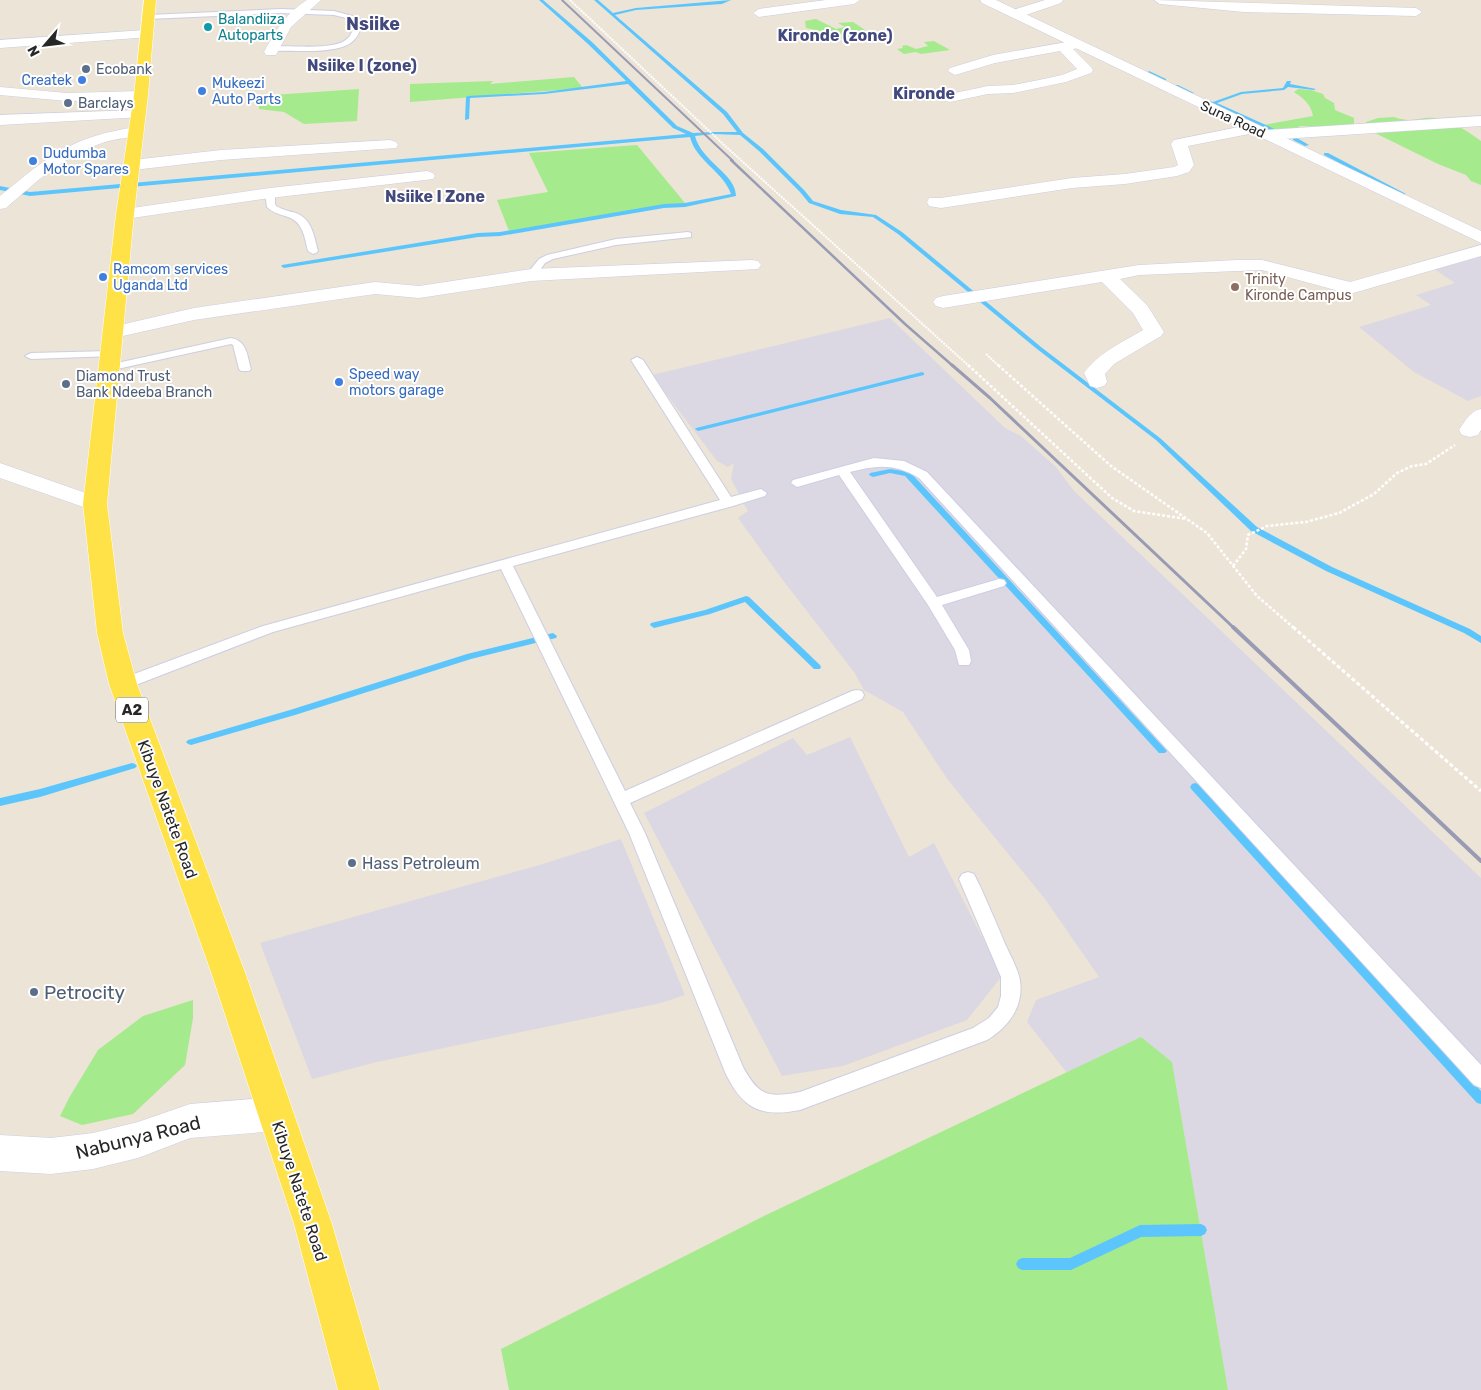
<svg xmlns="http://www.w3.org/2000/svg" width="1481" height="1390" font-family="Rubik,sans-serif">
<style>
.industrial{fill:#dcd8e3}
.green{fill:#a5ea8c}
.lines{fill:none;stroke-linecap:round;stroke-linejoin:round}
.stream{fill:#5cc6fc;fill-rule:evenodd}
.lane-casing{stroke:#cccee3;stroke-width:2}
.street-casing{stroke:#cccee3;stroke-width:1}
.secondary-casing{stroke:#cccee3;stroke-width:1}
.primary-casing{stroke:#fff;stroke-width:1}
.path-far2{stroke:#fff;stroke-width:2;stroke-dasharray:2 1;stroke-linecap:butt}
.path-far1{stroke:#fff;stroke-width:2.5;stroke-dasharray:3 2;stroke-linecap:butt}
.path{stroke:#fff;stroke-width:3;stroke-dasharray:4 2.5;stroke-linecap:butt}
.lane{fill:#fff;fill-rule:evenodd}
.street{fill:#fff;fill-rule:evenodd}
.secondary{fill:#fff;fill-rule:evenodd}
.primary{fill:#ffe248;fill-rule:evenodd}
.rail-far3{stroke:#999bb4;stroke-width:2}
.rail-far2{stroke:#999bb4;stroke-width:2.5}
.rail-far1{stroke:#999bb4;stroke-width:3}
.rail{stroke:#999bb4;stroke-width:4}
.culture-dot{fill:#0f9aa8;stroke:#fff;stroke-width:2}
.service-dot{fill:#5c6f8a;stroke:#fff;stroke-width:2}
.shop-dot{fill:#3f7fe0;stroke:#fff;stroke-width:2}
.education-dot{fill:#8d6e63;stroke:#fff;stroke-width:2}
.labels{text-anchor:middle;stroke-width:4;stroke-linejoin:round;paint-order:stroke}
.far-culture-label{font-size:14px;fill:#0d838f;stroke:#fff;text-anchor:start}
.far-service-label{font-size:14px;fill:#4e5e75;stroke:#fff;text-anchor:start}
.far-shop-label{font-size:14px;fill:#366cbe;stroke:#fff;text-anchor:start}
.far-street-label{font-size:14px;fill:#272727;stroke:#fff}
.far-education-label{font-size:14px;fill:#785e54;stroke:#fff;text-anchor:start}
.shield{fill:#fff;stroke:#686868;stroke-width:1}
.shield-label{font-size:15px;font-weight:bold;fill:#272727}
.far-quarter-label{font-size:16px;font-weight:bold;fill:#43497c;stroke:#fff}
.street-label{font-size:16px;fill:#272727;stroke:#fff}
.service-label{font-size:16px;fill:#4e5e75;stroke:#fff;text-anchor:start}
.far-district-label{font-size:18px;font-weight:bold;fill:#43497c;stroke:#fff}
.near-service-label{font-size:19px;fill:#4e5e75;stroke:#fff;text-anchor:start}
.near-street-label{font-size:19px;fill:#272727;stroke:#fff}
</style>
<rect width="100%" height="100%" fill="#ece4d6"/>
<g class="industrial">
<path d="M1481,255V396L1468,401L1414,372L1359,327L1431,305L1416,295L1455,283L1434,269Z"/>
<path d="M890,318L1005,428L1021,436L1056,467L1074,491L1481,878V1390H1228L1172,1062L1141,1038L1067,1073L1027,1022L1036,1000L1099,977L1045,899L948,780L903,712L864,690L854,672L782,579L738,518L748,511L731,479L734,463L728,467L717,461L652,375Z"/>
<path d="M850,737L909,857L934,843L1002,976L967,1020L843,1066L782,1076L644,813L793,738L807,755Z"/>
<path d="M621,839L685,995L661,1003L377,1062L312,1079L260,943L543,864Z"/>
</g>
<g class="green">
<path d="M816,19L836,29L845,27L838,23L853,22L868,32L836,40L830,37H822L819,33L820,31L806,28L805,21Z"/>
<path d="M934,41L950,50L921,54L916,52L904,54L897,49L903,48L902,46L906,45L916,49L928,46L924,42Z"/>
<path d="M574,77L583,88L410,102V84L493,81L490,84Z"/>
<path d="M359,89L357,121L304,124L284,112L259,109L258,96Z"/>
<path d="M1298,89L1311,90L1323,94L1325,98L1334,103L1335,110L1354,118V129L1300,126C1288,137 1275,134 1261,128L1263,125L1313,116C1311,104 1303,98 1294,92Z"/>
<path d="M1394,117C1413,124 1419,116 1436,118C1450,119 1470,133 1481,141V185L1471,181L1466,175L1438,164L1365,128L1366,122L1378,118Z"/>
<path d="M637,145L685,203L509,231L497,200L548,192L529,153Z"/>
<path d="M193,1000V1018L185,1065L133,1114L82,1125L60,1116L69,1098L98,1050L143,1016Z"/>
<path d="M1141,1037L1172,1062L1228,1390H509L501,1349L764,1216Z"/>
</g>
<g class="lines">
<g class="stream">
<path d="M539,0H543L592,42L677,126L693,133L714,132H737L723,114L594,0H598L613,13L636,8L731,0L722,4L636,10L615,15L727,112L743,133L763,149L804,190L813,201L841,210L876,215L902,232L1041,347L1160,438L1257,527L1332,567L1470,629L1481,636V643L1464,633L1326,571L1251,531L1156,440L1037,349L898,234L873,217L840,214L809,203L800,192L759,151L740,135L714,134L695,136C701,161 736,174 736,196L685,207L664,208L500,236L478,237L284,268L281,266L282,265L478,233L500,232L664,204L685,203L731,194C723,171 696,161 690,137L30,196L0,190V186L30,192L686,134L673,128L628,84L544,94L470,98L469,119L465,120L466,97L468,96L544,92L626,81L588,44Z"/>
<path d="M1149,71L1166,79V80L1162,81L1147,73Z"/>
<path d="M1287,81H1291L1290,84L1316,89L1314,90L1288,87L1284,90L1242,94L1217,103L1279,131V133H1277L1206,101L1208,100L1213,102L1241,92L1283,88Z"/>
<path d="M1174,85H1178L1194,93L1190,94L1174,87Z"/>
<path d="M1293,138H1297L1309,145L1305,146L1293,140Z"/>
<path d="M1324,153H1328L1406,194L1401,195L1324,155Z"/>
<path d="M922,372L924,373V375L698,431L695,429L696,428Z"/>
<path d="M890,469L910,472L1165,749L1167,751L1165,753H1159L905,476L890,473L873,477L869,475L870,473Z"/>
<path d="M746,596L749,597L820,665L821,667L820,669H814L745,602L710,614L654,628L650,625L651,623L705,610Z"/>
<path d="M553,633L557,636L556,638L471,659L295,715L191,745L188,744L186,742L188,740L290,710L467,654Z"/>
<path d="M132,763L135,764L137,766L135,768L40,797L0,806V798L40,789Z"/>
<path d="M1195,783L1198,784L1481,1091V1104L1477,1103L1192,790L1190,787L1192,784Z"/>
<path d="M1201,1224L1205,1226L1207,1230L1205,1234L1201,1236L1141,1237L1071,1270H1022L1018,1268L1016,1264L1018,1260L1022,1258H1070L1140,1225Z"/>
</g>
<defs>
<g id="lane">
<path d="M281,9L334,11L359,18L363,24C360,30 358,37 353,41C339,55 292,50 273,51L269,49L270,47C289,44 335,52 348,38C352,35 353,28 355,24L354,20L334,15L281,13L148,19L144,17L148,15Z"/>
<path d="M270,190L275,193V204L276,206C283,210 289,211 296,213C312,219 314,236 318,251L316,253L313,254L308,251C304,235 303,221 285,216C278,214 272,212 267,207L265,193Z"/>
<path d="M688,232L691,233V237L616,245L553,259L545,263L535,277H527L526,275L539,259L547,255L616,239Z"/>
<path d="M231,338C247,341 247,355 251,369L249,371H241L239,369L233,345L231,344L108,371L102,368L108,365Z"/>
<path d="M110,351L114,352L115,354L114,356L31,359L25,356L31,353Z"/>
<path d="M637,357L643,360L731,497L761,489L767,493L765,496L733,506L513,566L625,791L852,691L857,690L862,691L864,695L862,699L630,803L645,833L743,1067C759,1096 767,1098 800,1092L973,1028L989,1018L998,1007L1001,996V977L959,879L962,874L968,872L974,874C984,893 992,914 1001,934C1006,948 1015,962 1019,976C1026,1004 1009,1027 987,1040L800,1110C760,1118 742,1108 725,1072L629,833L501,569L273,632L128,688L123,689L118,688L116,684L118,680L263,626L720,500L631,360Z"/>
<path d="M874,458L904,461L927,472L1481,1065V1088L1474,1085L919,478C895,463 876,465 850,472L937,597L999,579L1004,580L1006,583L1004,586L942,605L969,650L971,661L969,665H959L955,650L928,605L839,475L797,487L791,483L793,480Z"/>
</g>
<g id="street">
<path d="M307,0H321L291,27L276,55H266L264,52C277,29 284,15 307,0Z"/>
<path d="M826,0H860L854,4L759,17L753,13L759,9Z"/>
<path d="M1045,0H1063L1061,3L1020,17L1015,18L1009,14L1010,11Z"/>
<path d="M1154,0L1416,8L1422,12L1416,16L1244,12L1160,4Z"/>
<path d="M145,30L150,31L152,34L150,37L0,48V40Z"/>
<path d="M1078,40L1085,44L1083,47L1073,49L1091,67L1093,70L1091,73L1066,82L1013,93L988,94L950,102L945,101L943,98L945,95L950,94L988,86L1013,85L1039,80L1062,75L1077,69L1060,51L995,63L955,75L948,71L950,68L993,55Z"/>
<path d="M0,87L67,93L141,91L146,92L148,95L146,98L141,99L67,101L0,95Z"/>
<path d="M137,110L142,111L144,114L142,117L0,125V115Z"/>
<path d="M1481,116V126L1268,140L1263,138L1260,135L1263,132L1268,130Z"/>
<path d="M1254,124L1259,126L1262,129L1259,132L1188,146L1194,165L1189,172L1177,176L1125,184L1072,188L941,208L929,206L927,202L929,198H941L1072,178L1125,174L1174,167L1178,165L1171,144L1174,140Z"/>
<path d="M137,127L142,129L145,132L142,135C130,138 117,138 105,142C66,154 36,182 6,208L0,209V196C49,156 72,136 137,127Z"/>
<path d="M390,140L396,142L398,145L396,148L221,160L133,170L127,168L125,165L127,162L133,160L221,150Z"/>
<path d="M427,171L433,173L435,176L433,179L270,198L125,219L119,218L116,214L119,210L125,209L270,188Z"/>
<path d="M1481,245V256L1350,294L1262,270L1139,275L1120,279L1147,305L1164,332L1161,336L1114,364L1105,374L1107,382L1104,386L1097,388L1090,386L1084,373C1098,353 1123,342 1143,330L1133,313L1102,282L943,308L936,306L933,302L936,298L943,296L1139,265L1237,260H1262L1350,282Z"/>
<path d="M752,260L758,261L761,265L758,269L531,281L419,298L375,294L194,320L114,338L107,336L104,332L107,328L194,308L375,282L419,286L531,269Z"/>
<path d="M1481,409V430L1478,435L1470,437L1462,435L1459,430C1465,421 1470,411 1481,409Z"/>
<path d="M0,463L103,499L107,504L103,509L95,511L0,478Z"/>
</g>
<g id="secondary">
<path d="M980,0H996L1481,231V243L982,3Z"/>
<path d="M276,1097L289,1102L294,1114L289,1126L276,1131L190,1138L138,1158L93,1169L51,1174L0,1171V1135L51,1138L93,1133L138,1122L190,1104Z"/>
</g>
<path id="primary" d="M144,0H156L148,95L134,214L107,504L123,633L137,684L246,975L332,1224L380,1390H338L294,1224L212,975L109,684L97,633L83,504L116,214L134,95Z"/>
</defs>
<use href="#lane" class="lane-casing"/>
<use href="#street" class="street-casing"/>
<use href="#secondary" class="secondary-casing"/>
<use href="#primary" class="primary-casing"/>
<g class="path-far2">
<path d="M570,0L723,144L969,366"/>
<path d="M986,354L999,366"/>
</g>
<g class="path-far1">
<path d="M968,365L1112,498L1134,511L1187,519"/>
<path d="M998,365L1111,466L1207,533L1257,596L1294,628"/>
<path d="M1233,566L1246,549L1248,535L1267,526L1306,522L1339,513L1374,494L1397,473L1412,466L1426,464L1455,445"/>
</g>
<path class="path" d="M1293,627L1481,791"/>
<use href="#lane" class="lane"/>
<use href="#street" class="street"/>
<use href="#secondary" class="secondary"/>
<use href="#primary" class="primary"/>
<path class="rail-far3" d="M562,0L733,161"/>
<path class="rail-far2" d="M731,160L905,324L953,366"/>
<path class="rail-far1" d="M952,365L990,398L1234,628"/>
<path class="rail" d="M1233,627L1481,861"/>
</g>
<circle class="culture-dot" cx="208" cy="27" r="5"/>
<g class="service-dot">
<circle cx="86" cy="69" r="5"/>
<circle cx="68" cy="103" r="5"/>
<circle cx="66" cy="384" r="5"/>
<circle cx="352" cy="863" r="5"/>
<circle cx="34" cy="992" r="5"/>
</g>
<g class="shop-dot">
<circle cx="82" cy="80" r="5"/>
<circle cx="202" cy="91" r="5"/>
<circle cx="33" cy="161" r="5"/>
<circle cx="103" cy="277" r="5"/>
<circle cx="339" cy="382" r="5"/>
</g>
<circle class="education-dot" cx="1235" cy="287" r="5"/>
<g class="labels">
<g class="far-culture-label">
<text x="218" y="24">Balandiiza<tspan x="218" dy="16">Autoparts</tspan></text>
</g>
<g class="far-service-label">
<text x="96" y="74">Ecobank</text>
<text x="78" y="108">Barclays</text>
<text x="76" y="381">Diamond Trust<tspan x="76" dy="16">Bank Ndeeba Branch</tspan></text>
</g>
<g class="far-shop-label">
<text x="72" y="85" text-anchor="end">Createk</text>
<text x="212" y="88">Mukeezi<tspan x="212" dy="16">Auto Parts</tspan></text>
<text x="43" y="158">Dudumba<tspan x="43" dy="16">Motor Spares</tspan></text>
<text x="113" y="274">Ramcom services<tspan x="113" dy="16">Uganda Ltd</tspan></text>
<text x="349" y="379">Speed way<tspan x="349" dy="16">motors garage</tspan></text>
</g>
<g class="far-street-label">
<text transform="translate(1233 119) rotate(25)" y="5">Suna Road</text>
</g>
<g class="far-education-label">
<text x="1245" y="284">Trinity<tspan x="1245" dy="16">Kironde Campus</tspan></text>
</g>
<rect class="shield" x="116" y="697.5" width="32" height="25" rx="4"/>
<g class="shield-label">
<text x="132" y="715">A2</text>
</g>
<g class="far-quarter-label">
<text x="835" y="41">Kironde (zone)</text>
<text x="362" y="71">Nsiike I (zone)</text>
<text x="924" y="99">Kironde</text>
<text x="435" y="202">Nsiike I Zone</text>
</g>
<g class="street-label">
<text transform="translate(168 809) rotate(70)" y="6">Kibuye Natete Road</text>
<text transform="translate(300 1191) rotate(72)" y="6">Kibuye Natete Road</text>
</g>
<g class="service-label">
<text x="362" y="869">Hass Petroleum</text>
</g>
<g class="far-district-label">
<text x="373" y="30">Nsiike</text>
</g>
<g class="near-service-label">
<text x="44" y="999">Petrocity</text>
</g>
<g class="near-street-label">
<text transform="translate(138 1137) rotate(-14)" y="7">Nabunya Road</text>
</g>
</g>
<g transform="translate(45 45) rotate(242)" stroke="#ffffff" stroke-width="4" paint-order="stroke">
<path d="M0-4L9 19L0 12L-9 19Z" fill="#272727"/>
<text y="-8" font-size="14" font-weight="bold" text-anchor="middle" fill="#272727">N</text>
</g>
</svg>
